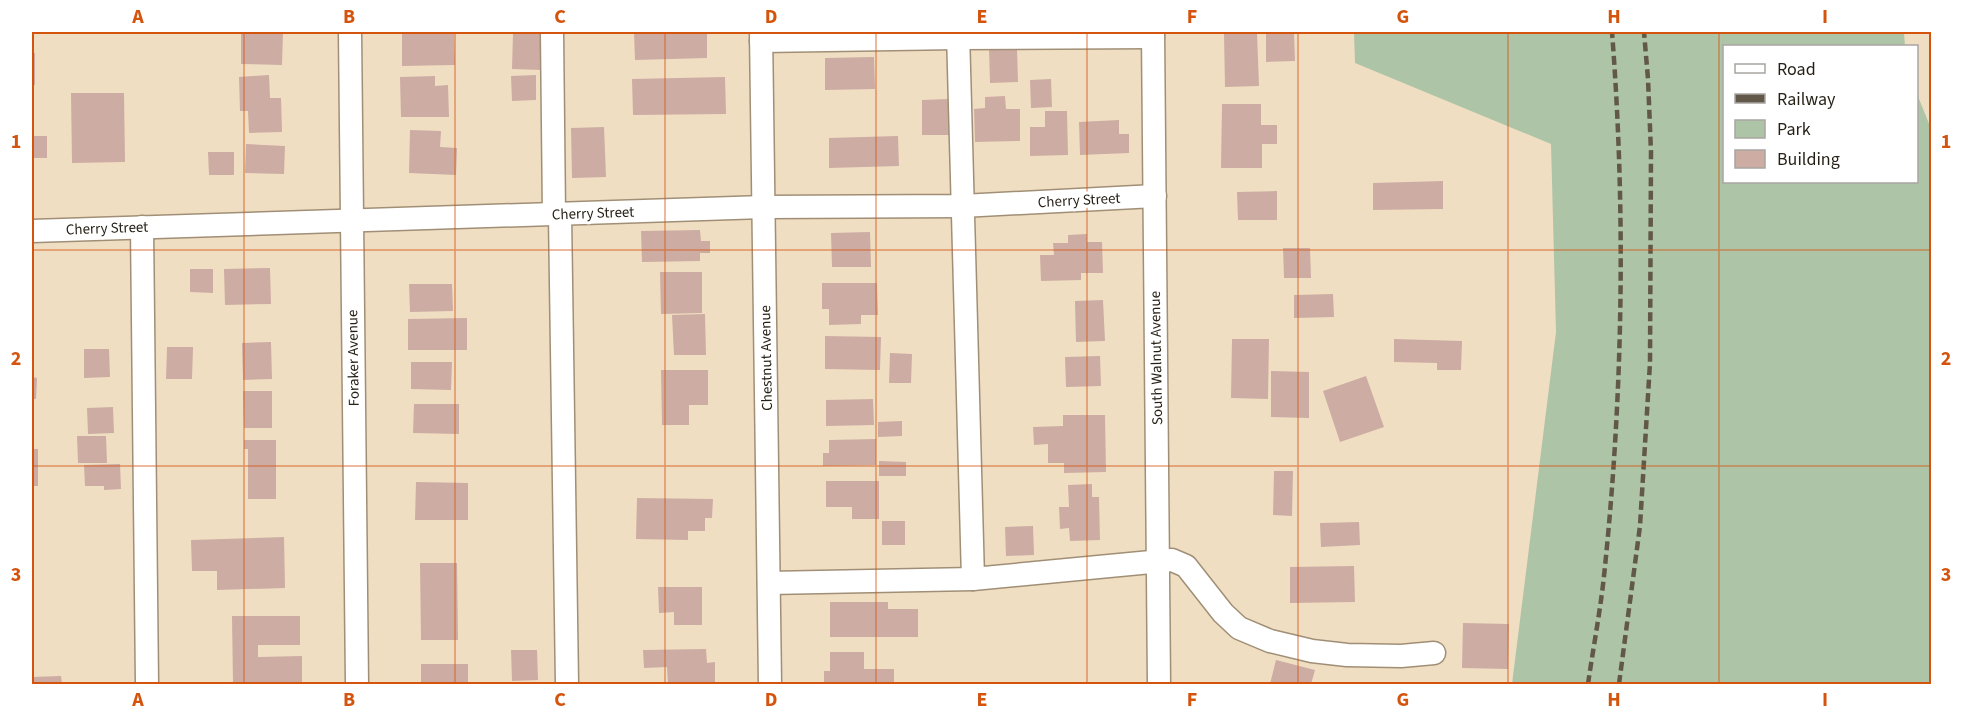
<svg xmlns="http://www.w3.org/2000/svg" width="1963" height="716" font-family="'Source Sans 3',sans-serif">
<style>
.green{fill:#aec4a6}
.building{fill:#cdaca3}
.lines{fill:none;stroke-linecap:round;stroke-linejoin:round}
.minor-casing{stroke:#a08f76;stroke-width:25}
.minor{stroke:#fff;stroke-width:22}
.rail{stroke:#615849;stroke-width:4.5;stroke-dasharray:9 4.5;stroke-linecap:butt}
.grid{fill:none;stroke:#d4530d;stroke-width:1.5;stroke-opacity:0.55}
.labels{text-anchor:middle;stroke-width:6;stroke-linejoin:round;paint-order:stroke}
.street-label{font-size:15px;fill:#251f15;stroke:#fff}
.neatline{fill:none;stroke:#d4530d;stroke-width:2}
.grid-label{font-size:20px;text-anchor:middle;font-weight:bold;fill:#d4530d}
</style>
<rect width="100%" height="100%" fill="#f0dec3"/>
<path class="green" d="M1354,32H1904L1905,46H1724V182H1916L1917,94L1932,131L1931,684H1512L1556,332L1551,144L1355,63Z"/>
<g class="building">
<path d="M241,32H283L282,65L241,64Z"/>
<path d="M402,32H454L455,65L402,66Z"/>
<path d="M634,32H707V58L635,60Z"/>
<path d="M513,33H543L542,70L512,69Z"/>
<path d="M1257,33L1259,86L1225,87L1224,34Z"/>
<path d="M1294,33L1295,61L1266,62V34Z"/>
<path d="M1017,48L1018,82L990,83L989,49Z"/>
<rect x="32" y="53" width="3" height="32"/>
<path d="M874,57L875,89L825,90V58Z"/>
<path d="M269,75L270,98H281L282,132L249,133L248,111H240L239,77Z"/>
<path d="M536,75V100L512,101L511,76Z"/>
<path d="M435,76V86L448,85L449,117H401L400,77Z"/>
<path d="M725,77L726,114L633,115L632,79Z"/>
<path d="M1051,79L1052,107L1031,108L1030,80Z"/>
<path d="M71,93H124L125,162L72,163Z"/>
<path d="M1005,96L1006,109H1020V141L975,142L974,109L985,108V97Z"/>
<path d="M948,99L949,135H922V100Z"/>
<path d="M1222,104H1261V125H1277V144H1262V168H1221Z"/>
<path d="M1045,111H1067L1068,155L1030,156V127H1045Z"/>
<path d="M1119,120V134H1129V153L1080,155L1079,122Z"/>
<path d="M604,127L606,177L572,178L571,128Z"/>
<path d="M410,130L441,131L440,147L457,148L456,175L409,173Z"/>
<rect x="32" y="136" width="15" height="22"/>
<path d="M898,136L899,166L829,168V138Z"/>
<path d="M246,144L285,146L284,174L245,173Z"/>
<path d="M208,152H234V175H209Z"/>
<path d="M1443,181V209L1373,210V183Z"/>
<path d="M1277,191V220H1238L1237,192Z"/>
<path d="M700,230L701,241H710V253H700V261L642,262L641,231Z"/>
<path d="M870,232L871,267H832L831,233Z"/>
<path d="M1087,234V242H1102L1103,273H1081V280L1041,281L1040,255H1054L1053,243H1068V235Z"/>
<path d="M1283,248H1310L1311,278H1284Z"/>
<path d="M270,268L271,304L225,305L224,269Z"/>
<path d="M190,269H213V293L190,292Z"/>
<path d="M660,272H702V313L661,314Z"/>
<path d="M822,283H877L878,315H861V324L829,325V309H822Z"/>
<path d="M409,284H452L453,311L410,312Z"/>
<path d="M1333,294L1334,317L1294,318V295Z"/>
<path d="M1103,300L1105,341L1076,342L1075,301Z"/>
<path d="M705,314L706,355H674L672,315Z"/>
<path d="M467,318V350H408V319Z"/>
<path d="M825,336L881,337L880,370L825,369Z"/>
<path d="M1232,339H1269L1268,399L1231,398Z"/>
<path d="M1394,339L1462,341L1461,370H1437V363L1394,362Z"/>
<path d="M271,342L272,379L243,380L242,343Z"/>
<path d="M167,347H193L192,379H166Z"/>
<path d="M84,349H109L110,377L84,378Z"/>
<path d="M890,353L912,354L911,383H889Z"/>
<path d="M1100,356L1101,386L1066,387L1065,357Z"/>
<path d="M411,362H452L451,390L411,389Z"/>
<path d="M661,370H708V405H689V425H662Z"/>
<path d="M1271,371L1309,372V418L1271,417Z"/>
<path d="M1366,376L1384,427L1340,442L1323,391Z"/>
<path d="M32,377L37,378L36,399H32Z"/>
<path d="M243,391H272V428H244Z"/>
<path d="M873,399L874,425L826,426V400Z"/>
<path d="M414,404H459V434L413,433Z"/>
<path d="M113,407L114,433L88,434L87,408Z"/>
<path d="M1063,415H1105L1106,472L1064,473V463H1048V444L1034,445L1033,427L1063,426Z"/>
<path d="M902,421V436L878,437V422Z"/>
<path d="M77,436H106L107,463H78Z"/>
<path d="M876,439V465L823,466V453H829V440Z"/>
<path d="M244,440H276V499H248V449H244Z"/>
<rect x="32" y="449" width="6" height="37"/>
<path d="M879,461L906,462V476H879Z"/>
<path d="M120,464L121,489L104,490V486H85L84,465Z"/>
<path d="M1274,471H1293L1292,516L1273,515Z"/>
<path d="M826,481H879V519H852V507H826Z"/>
<path d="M416,482L468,483V520H415Z"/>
<path d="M1092,484V497H1099L1100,540L1070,541L1069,528L1060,529L1059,507H1069L1068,485Z"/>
<path d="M637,498L713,499L712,518H705V531H688V540L636,539Z"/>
<rect x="882" y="521" width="23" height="24"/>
<path d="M1359,522L1360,545L1321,547L1320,523Z"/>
<path d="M1033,526L1034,555L1006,556L1005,527Z"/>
<path d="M284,537L285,588L217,590V571H192L191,540Z"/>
<path d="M420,563H457L458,640H421Z"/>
<path d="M1354,566L1355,602L1290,603V567Z"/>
<path d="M658,587H702V625H674V612L659,613Z"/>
<path d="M830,602H888V609H918V637H830Z"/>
<path d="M232,616H300V645H258V657L302,656V684H233Z"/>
<path d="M1463,623L1509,624L1508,669L1462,668Z"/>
<path d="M706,649L707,663L715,662V683L668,684L667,667L644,668L643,650Z"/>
<path d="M511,650H537L538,680L512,681Z"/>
<path d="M830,652H864V669H894V684H824V671H830Z"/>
<path d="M1276,660L1315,670L1311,684H1270Z"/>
<rect x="421" y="664" width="47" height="20"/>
<path d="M61,676L62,684H32V677Z"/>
</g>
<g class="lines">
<defs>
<g id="minor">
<path d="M350,32L357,684"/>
<path d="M552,32L554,215"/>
<path d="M761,32L770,684"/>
<path d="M958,32L973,579"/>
<path d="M1153,32L1159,684"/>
<path d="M761,41L958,38L1153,37"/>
<path d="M560,215L567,684"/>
<path d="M142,227L147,684"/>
<path d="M32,231L764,207L962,206L1155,196"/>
<path d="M769,583L973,579L1172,560L1186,566L1223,613L1239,628L1270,641L1312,651L1347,655L1401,656L1434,653"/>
</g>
</defs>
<use href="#minor" class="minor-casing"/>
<use href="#minor" class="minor"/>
<g class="rail">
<path d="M1588,684C1593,649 1600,613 1604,576C1623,395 1626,213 1612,32"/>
<path d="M1619,684L1640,526L1650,363L1651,152L1648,79L1644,32"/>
</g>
</g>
<path class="grid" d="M244,32V684M455,32V684M665,32V684M876,32V684M1087,32V684M1298,32V684M1508,32V684M1719,32V684M32,250H1932M32,466H1932"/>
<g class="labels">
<g class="street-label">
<text transform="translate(1079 200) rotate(-3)" y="5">Cherry Street</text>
<text transform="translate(593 213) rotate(-2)" y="5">Cherry Street</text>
<text transform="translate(107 228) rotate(-2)" y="5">Cherry Street</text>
<text transform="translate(353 358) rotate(-91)" y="5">Foraker Avenue</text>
<text transform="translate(766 358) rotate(-91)" y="5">Chestnut Avenue</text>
<text transform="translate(1156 358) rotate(-91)" y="5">South Walnut Avenue</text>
</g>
</g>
<rect width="1963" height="716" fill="none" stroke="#ffffff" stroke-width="66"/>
<rect x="1723" y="45" width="195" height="138" fill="#ffffff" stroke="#a8a5a1" stroke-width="1.5"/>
<rect x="1735" y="64" width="30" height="9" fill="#ffffff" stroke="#a8a5a1" stroke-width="1.5"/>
<text x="1777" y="75" font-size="18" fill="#251f15">Road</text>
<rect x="1735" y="94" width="30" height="9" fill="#615849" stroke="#a8a5a1" stroke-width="1.5"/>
<text x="1777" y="105" font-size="18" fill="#251f15">Railway</text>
<rect x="1735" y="120" width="30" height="18" fill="#aec4a6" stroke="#a8a5a1" stroke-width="1.5"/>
<text x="1777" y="135" font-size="18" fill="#251f15">Park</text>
<rect x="1735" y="150" width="30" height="18" fill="#cdaca3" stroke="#a8a5a1" stroke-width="1.5"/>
<text x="1777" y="165" font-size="18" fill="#251f15">Building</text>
<rect x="33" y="33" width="1897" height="650" class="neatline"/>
<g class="grid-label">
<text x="138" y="23">A</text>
<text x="349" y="23">B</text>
<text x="560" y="23">C</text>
<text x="771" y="23">D</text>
<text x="982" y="23">E</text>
<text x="1192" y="23">F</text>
<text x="1403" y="23">G</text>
<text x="1614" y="23">H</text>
<text x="1825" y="23">I</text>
<text x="16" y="148">1</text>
<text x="1946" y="148">1</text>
<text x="16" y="365">2</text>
<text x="1946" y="365">2</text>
<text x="16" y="581">3</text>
<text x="1946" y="581">3</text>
<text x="138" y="706">A</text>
<text x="349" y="706">B</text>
<text x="560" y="706">C</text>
<text x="771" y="706">D</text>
<text x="982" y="706">E</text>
<text x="1192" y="706">F</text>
<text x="1403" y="706">G</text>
<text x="1614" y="706">H</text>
<text x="1825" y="706">I</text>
</g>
</svg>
